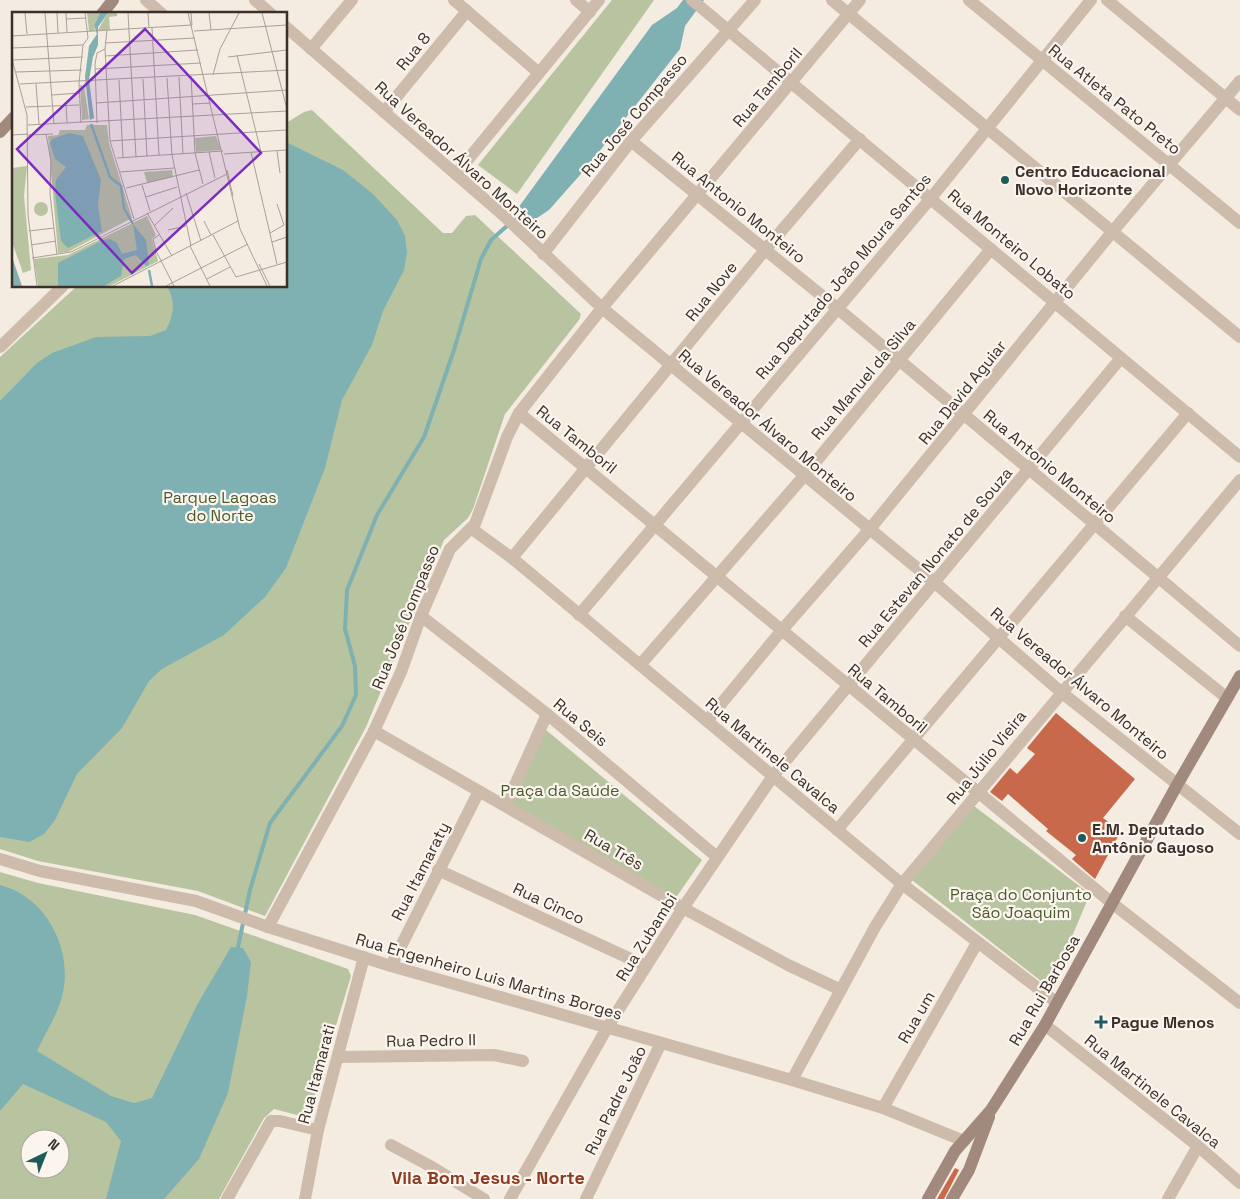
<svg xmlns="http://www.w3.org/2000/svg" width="1240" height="1199" font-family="'Space Grotesk',sans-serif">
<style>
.green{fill:#b8c4a0;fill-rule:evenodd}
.water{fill:#7fb0b2}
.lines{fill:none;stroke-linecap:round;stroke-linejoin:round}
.stream{stroke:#7fb0b2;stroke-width:4}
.building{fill:#c8694b}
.street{stroke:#cdbbac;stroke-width:12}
.secondary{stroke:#a18a7d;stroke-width:12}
.poi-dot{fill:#1f5a5e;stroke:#fbf5ee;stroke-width:2}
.labels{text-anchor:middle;stroke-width:4.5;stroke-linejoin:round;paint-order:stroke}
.street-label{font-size:16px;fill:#3b302b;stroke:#fbf5ee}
.poi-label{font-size:16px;font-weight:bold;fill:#3b302b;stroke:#fbf5ee;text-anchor:start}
.park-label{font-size:16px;fill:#4a5a2e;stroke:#fbf5ee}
.neighbourhood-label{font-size:18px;font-weight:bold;fill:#8c3b22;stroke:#fbf5ee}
.inset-river{fill:none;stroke:#7fb0b2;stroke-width:2.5}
.inset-road{fill:none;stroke:#aaa098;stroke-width:1}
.view{fill:#7b2cbf;fill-opacity:0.15;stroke:#7b2cbf;stroke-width:2.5}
.inset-edge{fill:none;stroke:#3b302b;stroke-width:2.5}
</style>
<rect width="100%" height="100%" fill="#f4ebe1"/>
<g class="green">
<path d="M612,0H654L517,194L478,165Z"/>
<path d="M312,110L443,233H452L466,216L475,215L581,314L579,320L505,414L473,509L468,518L444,540L366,727L265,916L198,891L38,861L0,849V357L77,286H286V123L304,112Z"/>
<path d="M546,730L702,860L675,899L510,804Z"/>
<path d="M974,806L1090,894L1050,988L912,880Z"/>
<path d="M0,872L38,883L195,915L348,969L351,976L308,1118L274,1109L264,1118L219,1199H0ZM30,1139H60V1169H30Z"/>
</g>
<g class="water">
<path d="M683,0H704L685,26L680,49L587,167L549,210L531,222L518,208L652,25L677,8Z"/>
<path d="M286,142L343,170L373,194L397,220L405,236L407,253L404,270L383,311L372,345L342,400L325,468L286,568L265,597L224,635L162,669L149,681L122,728L77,774L55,820L44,834L29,842L0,837V401L37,363L52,353L96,337L150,336L166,330C174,314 176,303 167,286H286Z"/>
<path d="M0,885C44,896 70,944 64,987C61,1010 46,1031 37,1051L111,1096L134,1103L152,1098L197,1005L231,947L243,948L251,962L247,996L228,1093L199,1159L164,1199H106L121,1141L106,1122L23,1084L0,1111Z"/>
</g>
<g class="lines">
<path class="stream" d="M238,947L250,890L270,823L342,726L356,695L355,666L345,629L347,590L377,515L424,437L454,350L481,259L491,240L525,210"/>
</g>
<g class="building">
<path d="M1056,713L1135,779L1103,818L1121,831L1095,879L1072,859L1076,855L1046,831L1048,829L1008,794L1002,801L990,792L1010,768L1017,774L1035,754L1027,748Z"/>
<path d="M955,1168L959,1170L944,1199H937Z"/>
</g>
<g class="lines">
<g class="street">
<path d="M146,0L162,14"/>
<path d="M255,0L271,14"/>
<path d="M454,0L539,73"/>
<path d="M576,0L590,12"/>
<path d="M692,0L1240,457"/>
<path d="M832,0L1240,337"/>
<path d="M969,0L1240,223"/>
<path d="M1107,0L1240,110"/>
<path d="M286,27L503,215L602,308L934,582L1061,692L1240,834"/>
<path d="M311,49L352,0"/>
<path d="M384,112L467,11"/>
<path d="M631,141L837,308L1240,646"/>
<path d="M456,174L599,0"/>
<path d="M543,254L631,141L755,0"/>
<path d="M0,347L63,286"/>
<path d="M519,413L1112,903L1240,1003"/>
<path d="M472,529L512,558L902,884L1056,1002"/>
<path d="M512,558L765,250L860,139"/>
<path d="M579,615L931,198L1091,0"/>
<path d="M421,616L547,714L717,857"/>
<path d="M1125,616L1227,698"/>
<path d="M640,665L804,476L991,249"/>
<path d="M707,721L782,630L869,530L1113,231L1240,81"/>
<path d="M374,731L683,908L788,965L841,990"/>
<path d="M506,805L547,714"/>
<path d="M837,830L1188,413"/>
<path d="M0,859L40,871L196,901L268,927L391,966L792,1080L883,1108L964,1141"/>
<path d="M438,870L646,966"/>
<path d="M268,927L374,731L401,672L421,616L450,549L475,524L507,437L519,413L602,308L860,0"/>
<path d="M391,966L479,791"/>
<path d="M1045,1025L1198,1146L1240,1183"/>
<path d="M338,1057L494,1055L523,1061"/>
<path d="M792,1080L875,927L902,884L1240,480"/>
<path d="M883,1108L977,943"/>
<path d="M391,1145L432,1167L484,1199"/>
<path d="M227,1199L271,1121H280L318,1130"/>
<path d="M305,1199L318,1130L364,957"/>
<path d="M510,1199L607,1028L683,908L773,776L1121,358"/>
<path d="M586,1199L661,1043"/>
<path d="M1168,1199L1198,1146"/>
</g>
<g class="secondary">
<path d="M102,14L113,0"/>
<path d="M0,132L14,117"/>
<path d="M928,1199L955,1151L991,1110L1045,1025L1177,785L1240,676"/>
<path d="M952,1199L969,1170L989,1117"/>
</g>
</g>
<g class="poi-dot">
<circle cx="1005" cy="180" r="5"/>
<circle cx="1082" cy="838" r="5"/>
<path d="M1098.5 1014.5h5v5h5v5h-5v5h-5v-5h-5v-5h5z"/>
</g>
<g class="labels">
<g class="street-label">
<text transform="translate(413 51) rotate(-51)" y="6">Rua 8</text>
<text transform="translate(767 87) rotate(-50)" y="6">Rua Tamboril</text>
<text transform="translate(1115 99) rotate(39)" y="6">Rua Atleta Pato Preto</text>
<text transform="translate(634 115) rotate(-50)" y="6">Rua José Compasso</text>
<text transform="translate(462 160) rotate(42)" y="6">Rua Vereador Álvaro Monteiro</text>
<text transform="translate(739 207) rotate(39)" y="6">Rua Antonio Monteiro</text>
<text transform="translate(1012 244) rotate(40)" y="6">Rua Monteiro Lobato</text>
<text transform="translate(843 276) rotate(-50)" y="6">Rua Deputado João Moura Santos</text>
<text transform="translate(711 291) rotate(-51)" y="6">Rua Nove</text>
<text transform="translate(863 379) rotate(-50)" y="6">Rua Manuel da Silva</text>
<text transform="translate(962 392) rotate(-51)" y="6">Rua David Aguiar</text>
<text transform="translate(768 425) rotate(40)" y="6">Rua Vereador Álvaro Monteiro</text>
<text transform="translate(577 439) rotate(39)" y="6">Rua Tamboril</text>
<text transform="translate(1050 466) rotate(40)" y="6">Rua Antonio Monteiro</text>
<text transform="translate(935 557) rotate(-50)" y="6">Rua Estevan Nonato de Souza</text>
<text transform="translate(405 617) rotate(-68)" y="6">Rua José Compasso</text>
<text transform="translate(1080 683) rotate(40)" y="6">Rua Vereador Álvaro Monteiro</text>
<text transform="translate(888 698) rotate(40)" y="6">Rua Tamboril</text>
<text transform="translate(581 722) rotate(40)" y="6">Rua Seis</text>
<text transform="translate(773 755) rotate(40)" y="6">Rua Martinele Cavalca</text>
<text transform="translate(986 757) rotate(-51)" y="6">Rua Júlio Vieira</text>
<text transform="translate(614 849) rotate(30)" y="6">Rua Três</text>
<text transform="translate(420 871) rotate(-63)" y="6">Rua Itamaraty</text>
<text transform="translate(549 903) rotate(25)" y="6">Rua Cinco</text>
<text transform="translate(646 937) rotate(-58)" y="6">Rua Zubambi</text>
<text transform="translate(489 976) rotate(16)" y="6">Rua Engenheiro Luis Martins Borges</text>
<text transform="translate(1044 990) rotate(-60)" y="6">Rua Rui Barbosa</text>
<text transform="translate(916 1017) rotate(-60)" y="6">Rua um</text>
<text transform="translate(431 1040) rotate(-1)" y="6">Rua Pedro II</text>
<text transform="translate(316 1074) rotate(-75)" y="6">Rua Itamarati</text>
<text transform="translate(1153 1091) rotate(39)" y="6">Rua Martinele Cavalca</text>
<text transform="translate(615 1100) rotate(-64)" y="6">Rua Padre João</text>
</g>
<g class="poi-label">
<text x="1015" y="177">Centro Educacional<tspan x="1015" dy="18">Novo Horizonte</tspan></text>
<text x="1092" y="835">E.M. Deputado<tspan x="1092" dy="18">Antônio Gayoso</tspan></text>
<text x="1111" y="1028">Pague Menos</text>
</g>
<g class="park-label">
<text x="220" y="503">Parque Lagoas<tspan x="220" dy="18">do Norte</tspan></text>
<text x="560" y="796">Praça da Saúde</text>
<text x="1021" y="900">Praça do Conjunto<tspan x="1021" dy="18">São Joaquim</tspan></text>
</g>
<g class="neighbourhood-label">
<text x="488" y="1184">Vila Bom Jesus - Norte</text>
</g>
</g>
<g transform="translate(12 12)">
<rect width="275" height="275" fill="#f4ebe1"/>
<path d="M75,1H88L82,13L83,19H77ZM96,1H105V4L97,5L98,18H86ZM68,73L72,74L77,107L70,108ZM75,113H95L97,131L120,206L56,240L46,241L36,124L46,123L48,118H73ZM204,124L209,138L184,140L183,126ZM15,154L12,184L19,258L11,261L0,230V156ZM160,158L161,165L135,171L132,160ZM22 197a7 7 0 1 1 14 0a7 7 0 1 1-14 0ZM135,204L144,223L140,227L146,249L98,274H26L22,247L56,243Z" fill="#b8c4a0"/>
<path d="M88,1H96L86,15V33L81,45L77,68L82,106L78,108L73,65L77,34L85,22L82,13ZM57,121L71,124L89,168L86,193L90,219L56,236L49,229L43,181L44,168L54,155L43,147L38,131L40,127ZM121,212L134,228L137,253L134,254L124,243L112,247L109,264L92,274H46V251L91,228L98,227L105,231L110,242L125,238ZM0,244V245L10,274H0Z" fill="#7fb0b2"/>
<path class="inset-river" d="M79,112L98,165L109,174L112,196L121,212M137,258L140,274"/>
<path class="inset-road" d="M13,1L15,22M33,1L42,112M45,1L46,21M54,1L55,20M116,1L124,145M136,1L137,16M176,1L228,217L255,274M197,1L199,18M250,1L275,97M54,7L74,6M140,16L147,143M95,18L93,37L98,129L122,207M182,19L275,13M0,24L180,13L179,1M93,31L183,26M0,36L71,33M225,43L249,140M93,44L186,38M216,45L275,38M0,47L15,103L16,203L25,274M0,48L71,45M83,57L189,51M4,60L70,58M201,63L208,37L227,1M179,64L183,141L191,172M167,65L171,142M155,66L160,143L179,234M131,67L135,144M107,68L111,145M8,72L275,58M24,72L27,112M40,83L67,81M84,91L275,78M181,92L199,91M54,93L55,111M14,95L67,93M69,111L67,71L71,33L76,26L73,1M85,111L83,52L85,41L93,37M16,113L275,99M34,122L39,149L38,182L45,243M0,123L16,122M16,123L41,122M98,129L275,118M265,139L268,161M197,140L203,166M239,140L265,252M212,142L275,138M105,146L211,139M215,158L221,184M108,160L162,156M130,173L138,199M114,176L187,158M174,181L189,229M134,185L165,175M135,201L160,244M192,209L199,223M142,214L161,196M156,218L174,214M17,219L42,216M258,221L272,213L265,192M147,223L141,227L144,239L162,274M201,223L224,265L275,250M260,230L275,225M19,233L44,229M178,234L198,274M20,246L59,240L215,162M247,252L258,274M195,267L218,255M101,274L226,209M154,274L236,232"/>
<path class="view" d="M133,17L249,141L120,261L5,137Z"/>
<rect width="275" height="275" class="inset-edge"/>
</g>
<g transform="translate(45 1154) rotate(43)"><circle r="24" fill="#fbf5ee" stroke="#aea6a0"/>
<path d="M0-4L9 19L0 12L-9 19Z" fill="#1f5a5e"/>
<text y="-8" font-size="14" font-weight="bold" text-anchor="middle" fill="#3b302b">N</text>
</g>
</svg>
